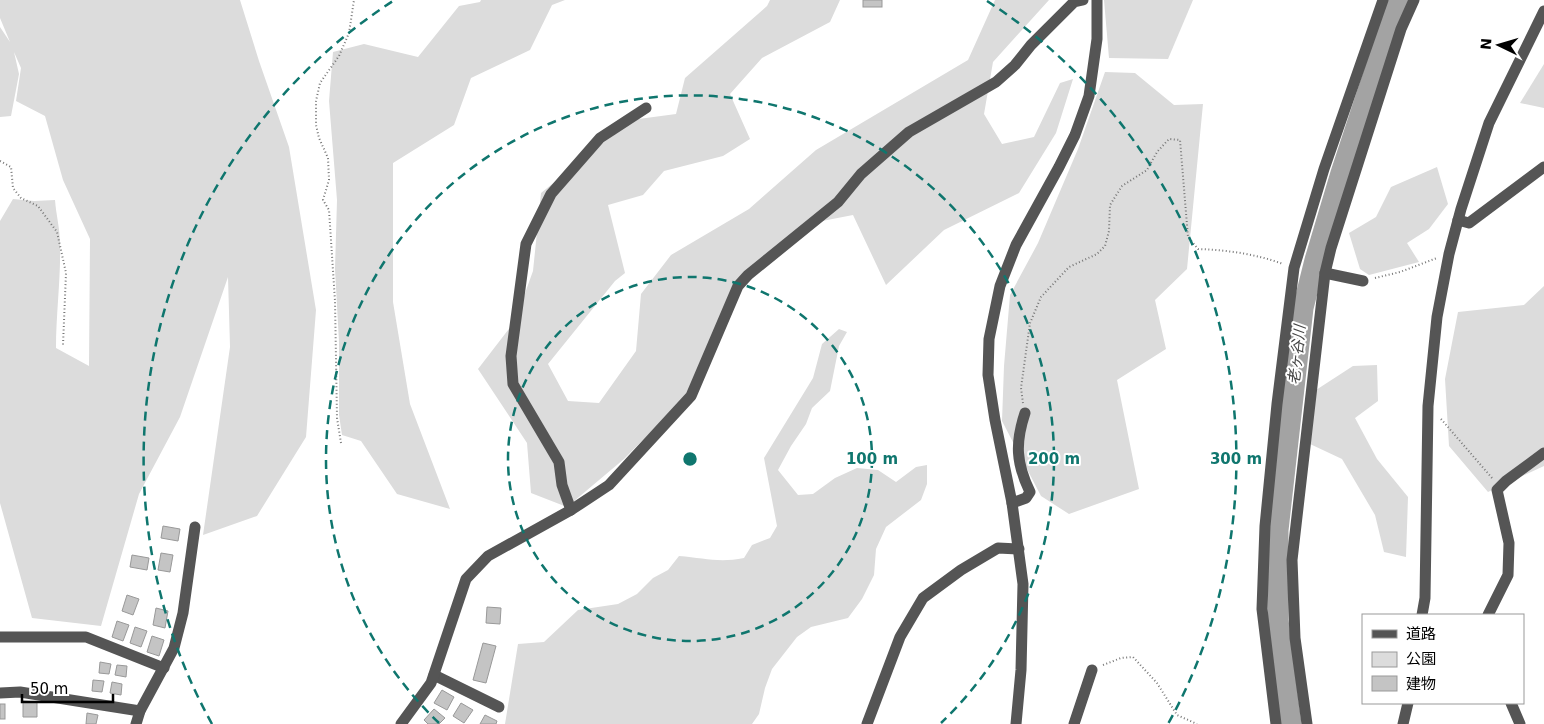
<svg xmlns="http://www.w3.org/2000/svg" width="1544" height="724" viewBox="0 0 1544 724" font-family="'DejaVu Sans','Noto Sans JP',sans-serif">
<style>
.green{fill:#dcdcdc}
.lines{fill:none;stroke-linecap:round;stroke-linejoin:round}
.river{stroke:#a3a3a3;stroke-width:21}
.building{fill:#c4c4c4;stroke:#999}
.path{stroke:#777;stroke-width:2;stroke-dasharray:1 2.5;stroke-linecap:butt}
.minor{stroke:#555;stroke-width:11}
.ring{fill:none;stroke:#0f766e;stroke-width:2.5;stroke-dasharray:9 6}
.labels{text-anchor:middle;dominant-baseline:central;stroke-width:4;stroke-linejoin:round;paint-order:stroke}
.water-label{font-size:15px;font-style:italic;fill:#444;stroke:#fff}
.centre{fill:#0f766e;stroke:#fff;stroke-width:2.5}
.ring-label{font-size:15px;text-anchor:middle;font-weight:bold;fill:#0f766e;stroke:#fff;stroke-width:4;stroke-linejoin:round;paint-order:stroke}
</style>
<rect width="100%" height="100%" fill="#fff"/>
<g class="green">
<path d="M 0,0 L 240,0 L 259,61 L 289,147 L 316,310 L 306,437 L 257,516 L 203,535 L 230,347 L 228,277 L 180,417 L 139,494 L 101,626 L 32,618 L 0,503 L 0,221 L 13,199 L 34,201 L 55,200 C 56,214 60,229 60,243 C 61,278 56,313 56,348 L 89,366 L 90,239 L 63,180 L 45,116 L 16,101 L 21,68 L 14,52 L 19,74 L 11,116 L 0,117 L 0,27 L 10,42 L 0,18 Z"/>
<polygon points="481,0 565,0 552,5 530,50 471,78 454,125 393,163 393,302 410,404 450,509 397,494 361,441 342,435 339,415 339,342 335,269 337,200 329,101 333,52 364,44 418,57 459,6 480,2"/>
<polygon points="770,0 840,0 830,22 762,58 730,94 750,139 723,156 664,171 643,195 608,205 625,273 615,281 548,364 568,401 599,403 636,351 641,294 671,255 749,209 816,150 968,60 995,0 1049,0 993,62 984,114 1002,144 1034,137 1060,83 1073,79 1056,133 1019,193 944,230 886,285 853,215 817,222 735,281 689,393 624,459 567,507 531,493 527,443 478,369 515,321 533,271 541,193 631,120 676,114 685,78 767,6"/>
<polygon points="1104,0 1193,0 1168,59 1109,58"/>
<polygon points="1544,64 1544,108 1520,103"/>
<polygon points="1105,72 1135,73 1174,105 1203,104 1187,269 1155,300 1166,349 1117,380 1139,489 1069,514 1041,496 1002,421 1004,366 1010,295 1038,243 1078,149"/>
<polygon points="1437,167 1448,204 1429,229 1407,243 1419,262 1369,275 1360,269 1349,233 1376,217 1391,187"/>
<polygon points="1544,286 1544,466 1488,492 1449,446 1445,379 1458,312 1524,305"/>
<path d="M 839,329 L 847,332 L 839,346 L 830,391 L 812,408 L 806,424 L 791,446 L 778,470 L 798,495 L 813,494 L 835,478 L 857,468 L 878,470 L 896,482 L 916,467 L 927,465 L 927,484 L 921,500 L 886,527 L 876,549 L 874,575 L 862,599 L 848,618 L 811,627 L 797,637 L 772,669 L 765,688 L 759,714 L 752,724 L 505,724 L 518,644 L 544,642 L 578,610 L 618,604 L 637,594 L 653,578 L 668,570 L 679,556 C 704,558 719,563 744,558 L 752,545 L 770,538 L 777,526 L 764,458 L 813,378 L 822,344 Z"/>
<polygon points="1377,365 1378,401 1355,418 1377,459 1408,497 1406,557 1384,552 1375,515 1342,459 1310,444 1316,390 1353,366"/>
</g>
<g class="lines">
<polyline class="river" points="1291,724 1278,620 1278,530 1303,308 1315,260 1341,173 1393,15 1399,0"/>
</g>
<g class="building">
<rect x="863" y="0" width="19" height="7"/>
<polygon points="163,526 180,529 178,541 161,538"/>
<polygon points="161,553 173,555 170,572 158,570"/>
<polygon points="132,555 149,558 147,570 130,567"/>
<polygon points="127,595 139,599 133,615 122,611"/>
<polygon points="487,607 501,608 500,624 486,623"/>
<polygon points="156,608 168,611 165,628 153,625"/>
<polygon points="117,621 129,625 123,641 112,637"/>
<polygon points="135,627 147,631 141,647 130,643"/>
<polygon points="152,636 164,640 159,656 147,652"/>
<polygon points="483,643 496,646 486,683 473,680"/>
<polygon points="100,662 111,664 109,674 99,673"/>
<polygon points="117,665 127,666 126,677 115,675"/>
<polygon points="93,680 104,681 102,692 92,691"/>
<polygon points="112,682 122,684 121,695 110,693"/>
<polygon points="442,690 454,697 447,710 434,703"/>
<polygon points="23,701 37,702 37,717 23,717"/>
<polygon points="461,703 473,710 464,723 453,716"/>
<rect x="0" y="704" width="5" height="15"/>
<polygon points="434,709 445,718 439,724 428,724 424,720"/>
<polygon points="87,713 98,715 96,724 86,724"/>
<polygon points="485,715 497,721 496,724 480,724"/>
</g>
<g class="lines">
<g class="path">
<polyline points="0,161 11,167 13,188 21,198 38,206 57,232 66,273 63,345"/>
<polyline points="1375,278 1400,272 1437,258"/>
<path d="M 1023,403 L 1021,388 L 1030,323 L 1041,297 L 1069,267 L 1097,254 L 1105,246 L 1109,231 L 1110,205 L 1122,186 L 1147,170 L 1157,152 L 1169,139 L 1180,140 L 1188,237 L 1198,249 C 1227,250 1256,254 1283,264"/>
<polyline points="1441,419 1492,478"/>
<polyline points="341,443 337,418 335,301 329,210 323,200 329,180 328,158 319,138 316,125 316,101 320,83 339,56 349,33 354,0"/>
<polyline points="1103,665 1121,658 1133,657 1157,683 1177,715 1197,724"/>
</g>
<g class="minor">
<polyline points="1458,220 1469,223 1544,167"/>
<polyline points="1325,273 1363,281"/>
<path d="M 1012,503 L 1026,498 L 1030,492 C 1016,463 1015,443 1025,413"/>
<polyline points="571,510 562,485 559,462 513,384 511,356 526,244 551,194 600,138 646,108"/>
<polyline points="1422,615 1425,598 1428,406 1437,317 1449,254 1461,209 1489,123 1544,11"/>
<polyline points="1488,615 1508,575 1509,543 1497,490 1506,481 1544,453"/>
<polyline points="0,637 86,637 164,668"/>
<polyline points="434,675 499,707"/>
<polyline points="0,693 20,692 140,711"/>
<polyline points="1511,703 1520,724"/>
<polyline points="136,724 140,711 174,648 183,613 195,527"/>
<polyline points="401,724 431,683 466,579 488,556 571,510 609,485 691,396 738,286 748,275 838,202 861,174 909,132 996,82 1015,65 1031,45 1074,2 1083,0"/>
<polyline points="867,724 900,637 923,598 961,570 998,548 1019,549"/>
<polyline points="1016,724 1021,670 1023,584 1012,503 995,420 988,375 989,339 1000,286 1016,245 1059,167 1075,135 1089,96 1097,39 1097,0"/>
<polyline points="1074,724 1092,670"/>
<polyline points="1276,724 1262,609 1265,526 1277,404 1294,268 1324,169 1383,0"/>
<polyline points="1307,724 1295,638 1292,560 1325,273 1331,248 1401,29 1414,0"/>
<polyline points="1403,724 1408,703"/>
</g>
</g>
<g class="ring">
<circle cx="690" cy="459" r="182"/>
<path d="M439 723A364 364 0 1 1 941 723"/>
<path d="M212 724A546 546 0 0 1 393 1M987 1A546 546 0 0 1 1168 724"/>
</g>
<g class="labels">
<g class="water-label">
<text transform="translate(1297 355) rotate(-84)">老ヶ谷川</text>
</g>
</g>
<circle cx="690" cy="459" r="8" class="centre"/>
<g class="ring-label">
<text x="872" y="464">100 m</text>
<text x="1054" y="464">200 m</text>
<text x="1236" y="464">300 m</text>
</g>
<rect x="1362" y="614" width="162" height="90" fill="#ffffff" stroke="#999999"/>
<rect x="1372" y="630" width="25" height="8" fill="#555555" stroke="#999999"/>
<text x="1406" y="639" font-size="15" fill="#000000">道路</text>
<rect x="1372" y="652" width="25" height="15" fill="#dcdcdc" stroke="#999999"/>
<text x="1406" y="664" font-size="15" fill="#000000">公園</text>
<rect x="1372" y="676" width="25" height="15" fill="#c4c4c4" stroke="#999999"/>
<text x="1406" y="689" font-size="15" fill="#000000">建物</text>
<g transform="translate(1499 45) rotate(275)" stroke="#ffffff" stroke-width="4" paint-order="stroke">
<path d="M0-4L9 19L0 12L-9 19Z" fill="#000000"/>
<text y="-8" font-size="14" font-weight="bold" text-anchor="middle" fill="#000000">N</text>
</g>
<path d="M22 694v8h91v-8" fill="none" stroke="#000000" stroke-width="2.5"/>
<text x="30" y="694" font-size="15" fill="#000000" stroke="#ffffff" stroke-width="4" paint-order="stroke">50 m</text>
</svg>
